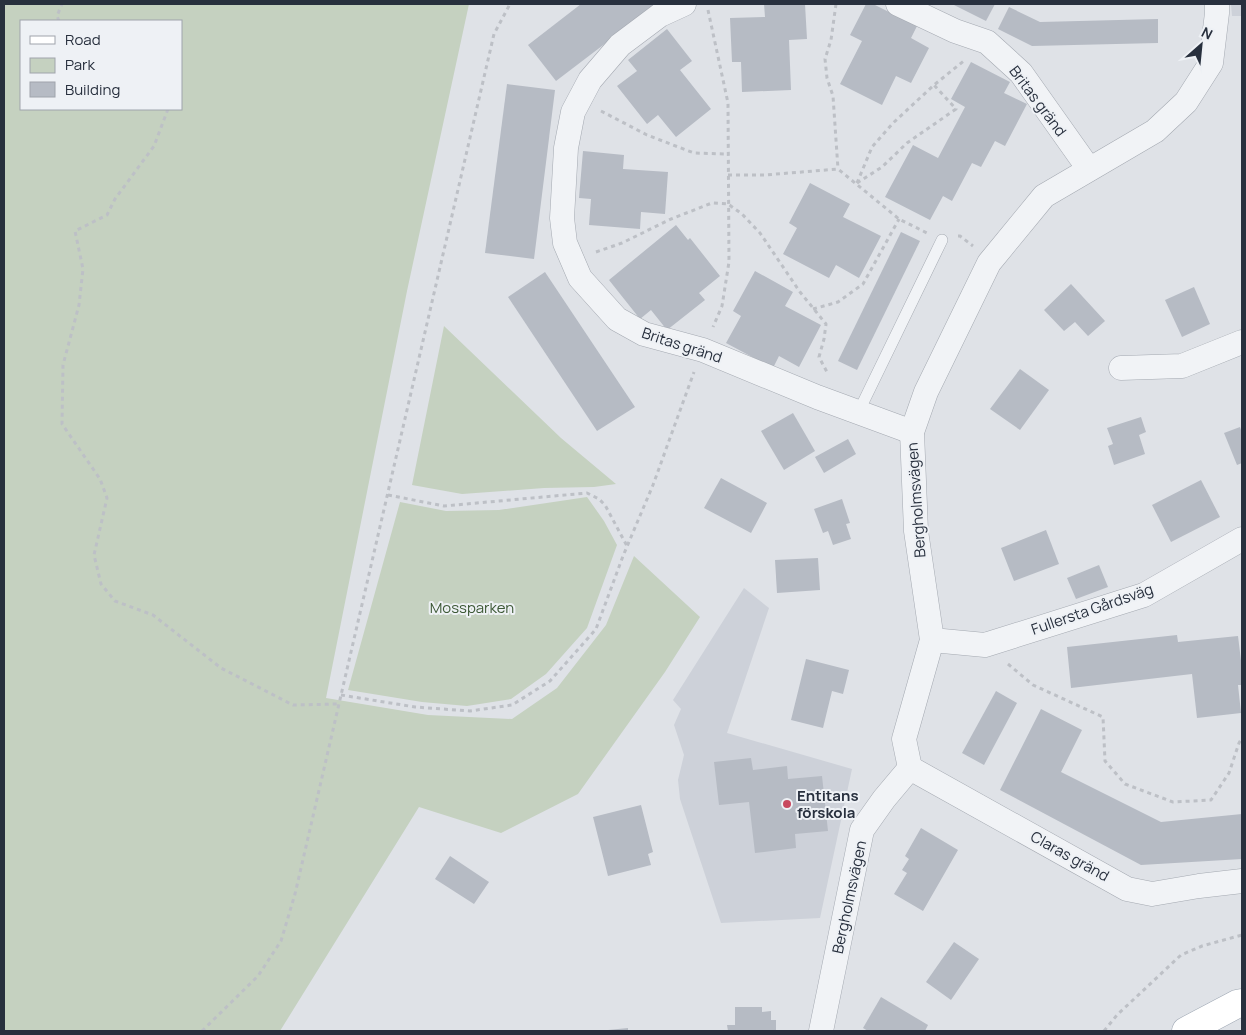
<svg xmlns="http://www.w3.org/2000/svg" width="1246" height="1035" viewBox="0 0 1246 1035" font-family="Manrope,sans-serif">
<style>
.built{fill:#cdd1d9}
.green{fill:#c5d1c0;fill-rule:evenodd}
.building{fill:#b6bbc4}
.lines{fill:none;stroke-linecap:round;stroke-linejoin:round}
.lane-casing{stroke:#a4a9b1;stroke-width:12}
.street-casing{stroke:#a4a9b1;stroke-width:25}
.primary-casing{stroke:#9ea7b3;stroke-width:29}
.path{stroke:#bdc0c6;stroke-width:3;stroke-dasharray:4 4;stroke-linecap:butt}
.lane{stroke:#f1f3f6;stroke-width:11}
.street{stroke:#f1f3f6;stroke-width:24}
.primary{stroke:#fff;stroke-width:28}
.poi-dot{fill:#c8485e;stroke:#eef1f5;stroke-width:2}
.labels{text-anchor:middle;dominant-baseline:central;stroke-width:4;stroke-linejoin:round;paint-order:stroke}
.street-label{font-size:15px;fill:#28303e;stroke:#eef1f5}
.park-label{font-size:15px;fill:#3d5936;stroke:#eef1f5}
.poi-label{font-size:15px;font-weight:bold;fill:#28303e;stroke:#eef1f5;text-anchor:start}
</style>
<rect width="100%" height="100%" fill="#dfe2e7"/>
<g class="built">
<polygon points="1231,4 1242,4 1242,16 1232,16"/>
<polygon points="744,588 769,608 727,733 852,769 820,918 721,923 680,799 678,780 684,755 674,725 681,709 673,700"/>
</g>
<g class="green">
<path d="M 4,4 L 469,4 L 407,291 L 326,698 L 428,715 L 512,719 L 557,688 L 606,625 L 634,556 L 700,617 L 665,672 L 578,794 L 501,833 L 419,807 L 280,1031 L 4,1031 ZM 21,21 L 181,21 L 181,109 L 21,109 Z"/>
<polygon points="444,326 561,438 616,484 594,487 544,488 462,494 412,485"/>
<polygon points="587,497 604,521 617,545 587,628 546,674 511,699 467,706 422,702 348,690 400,502 446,511 499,510"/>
</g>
<g class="building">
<polygon points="581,4 657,4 556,81 528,45"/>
<polygon points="764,4 805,4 807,39 789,40 791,90 742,92 741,62 732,62 730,18 765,17"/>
<polygon points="866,4 873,4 917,26 911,38 929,48 911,83 896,76 882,105 840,84 862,41 850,35"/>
<polygon points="952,4 995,4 986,21"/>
<polygon points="1009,7 1040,22 1158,19 1158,43 1032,46 998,29"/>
<polygon points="667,29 692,61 680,70 711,109 676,137 658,115 647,124 617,86 637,71 628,60"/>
<polygon points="971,62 1010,82 1004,93 1027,104 1005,146 995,141 981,167 972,163 952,201 943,196 930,220 885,197 913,145 938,158 965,107 951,99"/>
<polygon points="507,84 555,90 534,259 485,253"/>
<polygon points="583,151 624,155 623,169 668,172 665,214 641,212 640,229 589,225 591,199 579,198"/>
<polygon points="810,183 850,204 843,217 881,236 859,278 836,265 829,278 783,254 797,228 789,223"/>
<polygon points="676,225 688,240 690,238 720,276 699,293 705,300 667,330 651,310 640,319 609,280"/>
<polygon points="901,232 920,241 857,370 838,361"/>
<polygon points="755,271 793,292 785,306 821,325 799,367 779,356 773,368 726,343 741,316 733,311"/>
<polygon points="545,272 635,407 597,431 508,297"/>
<polygon points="1071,284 1105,321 1088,336 1075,322 1064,331 1044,310"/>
<polygon points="1194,287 1210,324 1182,337 1165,300"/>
<polygon points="1020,369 1049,390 1020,430 990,409"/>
<polygon points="793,413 815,451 784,470 761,431"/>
<polygon points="1141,417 1146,432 1139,435 1145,454 1114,465 1108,446 1113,444 1107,428"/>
<polygon points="1240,427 1242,433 1242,463 1237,465 1224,433"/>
<polygon points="848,439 856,454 824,473 815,457"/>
<polygon points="721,478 767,503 751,533 704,508"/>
<polygon points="1201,480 1220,517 1171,542 1152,505"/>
<polygon points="842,499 850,523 846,524 851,539 833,545 828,531 823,533 814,509"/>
<polygon points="1046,530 1059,564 1014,581 1001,548"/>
<polygon points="818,558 820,590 777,593 775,560"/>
<polygon points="1099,565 1108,587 1076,599 1067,578"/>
<polygon points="1177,635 1178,642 1238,636 1242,669 1242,685 1238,685 1241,713 1197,718 1192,674 1071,688 1067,647"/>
<polygon points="806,659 849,670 843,694 832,691 823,728 791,720"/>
<polygon points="996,691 1017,703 984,765 962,753"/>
<polygon points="1041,709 1082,730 1061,772 1161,822 1242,814 1242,859 1141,865 1000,790"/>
<polygon points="751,758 753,770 787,766 788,779 822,776 828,831 795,834 796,848 755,853 749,802 719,805 714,762"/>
<polygon points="641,805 653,852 648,854 651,865 608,876 593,817"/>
<polygon points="921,828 958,850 923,911 894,894 907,873 902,870 909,859 905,856"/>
<polygon points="450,856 489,882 474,904 435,879"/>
<polygon points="954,942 979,959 951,1000 926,982"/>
<polygon points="881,997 928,1025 925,1031 868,1031 863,1028"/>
<polygon points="735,1007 762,1007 762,1012 771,1011 771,1020 776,1020 776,1031 728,1031 727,1025 735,1025"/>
<polygon points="628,1028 628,1031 608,1031 608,1030"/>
</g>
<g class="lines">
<g class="lane-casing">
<polyline id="lane" points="858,413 942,240"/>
</g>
<g class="street-casing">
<g id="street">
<polyline points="684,4 660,15 620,45 590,80 573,112 566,148 562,218 565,243 580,278 617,319 644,334 703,350 817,397 912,432"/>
<polyline points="898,4 955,31 987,42 1021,73 1089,169"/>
<polyline points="1121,368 1182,366 1242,342"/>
<polyline points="932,640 985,645 1144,595 1242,539"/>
<polyline points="910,768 1127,889 1152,894 1199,886 1242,881"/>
<polyline points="821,1031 862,830 884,799 910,768 904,739 932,640 916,531 912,432 926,392 989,263 1044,196 1155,131 1186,102 1211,63 1217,13 1217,4"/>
</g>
</g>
<g class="primary-casing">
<polyline id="primary" points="1186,1031 1237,1004 1242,1003"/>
</g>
<g class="path">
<polyline points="836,4 831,40 825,59 827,78 833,96 838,169"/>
<polyline points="708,10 728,103 729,262 722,306 713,327"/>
<polyline points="59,21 57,16 62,4"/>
<polyline points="168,109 154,146 115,199 107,215 75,231 83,269 79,305 63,365 62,424 100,479 107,498 94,555 101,584 115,601 153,615 221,668 293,705 338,704"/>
<polyline points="601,111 647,135 694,153 728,154"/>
<polyline points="728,175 765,175 838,169 899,219 927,233"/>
<polyline points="857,183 872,147 893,123 934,85 965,60"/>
<polyline points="857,183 882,167 907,143 956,109 934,85"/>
<polyline points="958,236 960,236 973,246"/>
<polyline points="596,252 622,243 671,219 712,203 728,204 742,214 760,233 800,292 826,324 824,339 819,357 828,374"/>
<polyline points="813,309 838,302 863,284 899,219"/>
<polyline points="388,495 444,506 587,493 599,499 605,505 627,546"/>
<polyline points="1008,664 1033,685 1103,717 1105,761 1125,784 1173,802 1211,800 1229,773 1239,743 1242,738"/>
<polyline points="341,695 415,707 470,711 512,705 550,681 596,629 623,556 653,485 694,372"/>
<polyline points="202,1031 258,976 281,941 295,894 494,34 510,4"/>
<polyline points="1104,1031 1117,1015 1181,955 1202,946 1242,935"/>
</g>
<use href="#lane" class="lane"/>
<use href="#street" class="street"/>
<use href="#primary" class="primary"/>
</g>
<circle class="poi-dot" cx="787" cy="804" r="5"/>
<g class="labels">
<g class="street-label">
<text transform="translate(1038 101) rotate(53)">Britas gränd</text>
<text transform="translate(682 345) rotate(18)">Britas gränd</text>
<text transform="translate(916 500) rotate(-94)">Bergholmsvägen</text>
<text transform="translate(1092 609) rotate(-19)">Fullersta Gårdsväg</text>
<text transform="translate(1070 856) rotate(29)">Claras gränd</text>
<text transform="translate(849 897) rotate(-78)">Bergholmsvägen</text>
</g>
<g class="park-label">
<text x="472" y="607">Mossparken</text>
</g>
<g class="poi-label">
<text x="797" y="795">Entitans<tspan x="797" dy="17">förskola</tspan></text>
</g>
</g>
<rect width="1246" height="1035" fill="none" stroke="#28303e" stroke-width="10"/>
<rect x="20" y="20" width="162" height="90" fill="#eef1f5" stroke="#9fa4ac"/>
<rect x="30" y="36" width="25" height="8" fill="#ffffff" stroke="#9fa4ac"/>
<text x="65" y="45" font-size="15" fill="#28303e">Road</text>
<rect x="30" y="58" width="25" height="15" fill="#c5d1c0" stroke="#9fa4ac"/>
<text x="65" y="70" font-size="15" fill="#28303e">Park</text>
<rect x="30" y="82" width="25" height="15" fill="#b6bbc4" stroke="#9fa4ac"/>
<text x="65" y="95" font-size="15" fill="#28303e">Building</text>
<g transform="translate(1201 45) rotate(27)" stroke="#eef1f5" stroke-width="4" paint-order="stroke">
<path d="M0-4L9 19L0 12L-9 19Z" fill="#28303e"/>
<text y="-8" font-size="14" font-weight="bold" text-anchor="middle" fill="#28303e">N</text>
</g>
</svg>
